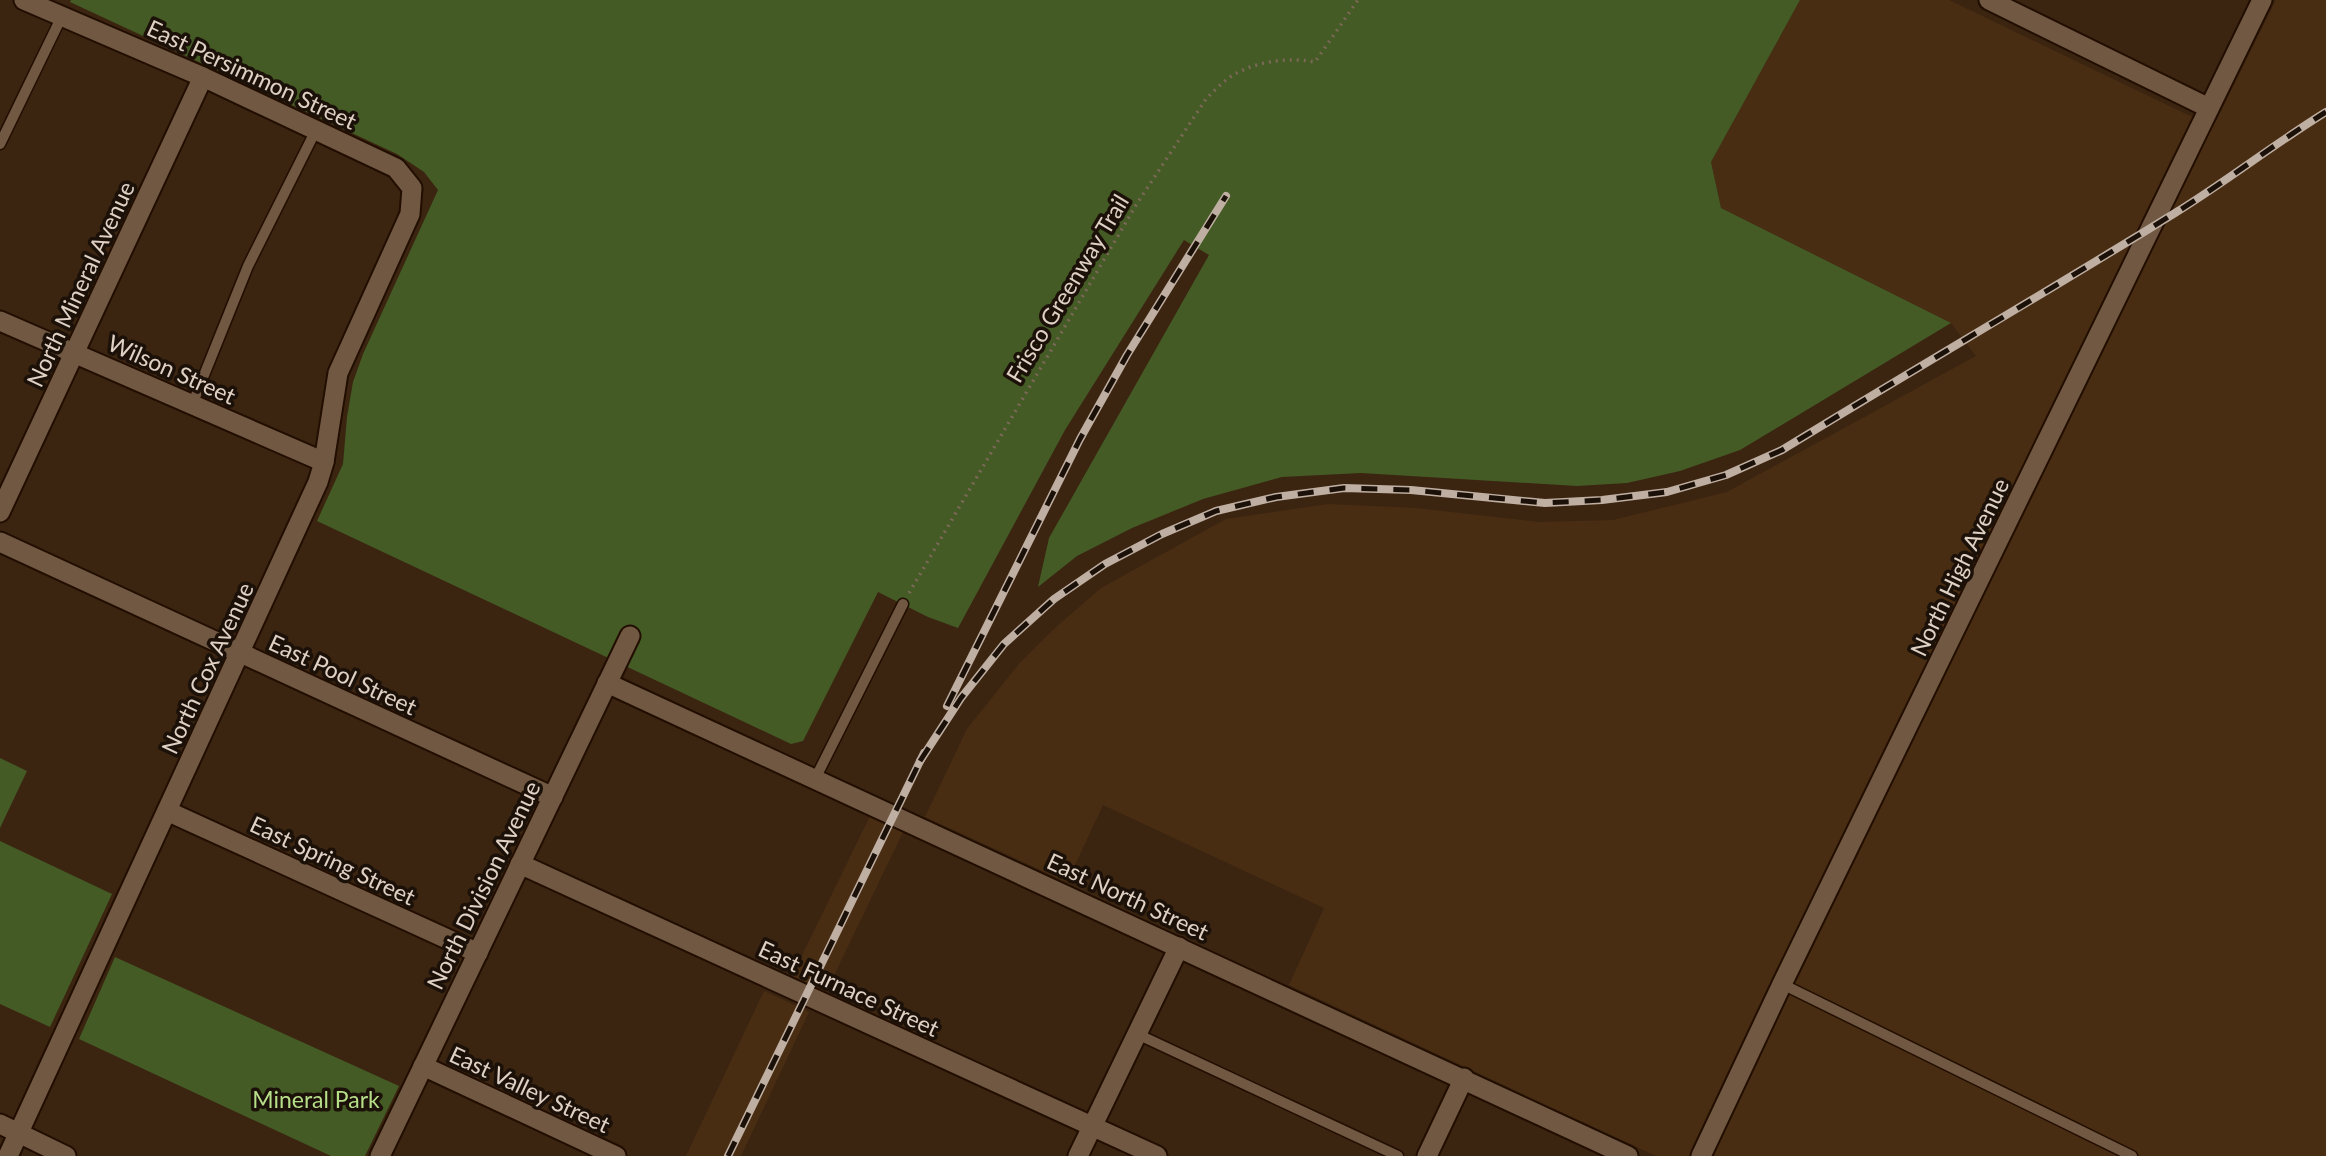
<svg xmlns="http://www.w3.org/2000/svg" width="2326" height="1156" viewBox="0 0 2326 1156" font-family="Lato,sans-serif">
<style>
.built{fill:#492d13}
.green{fill:#445b25}
.lines{fill:none;stroke-linecap:round;stroke-linejoin:round}
.service-casing{stroke:#220e00;stroke-width:13}
.minor-casing{stroke:#220e00;stroke-width:23}
.path{stroke:#7b6857;stroke-width:3.5;stroke-dasharray:2 5;stroke-linecap:butt}
.service{stroke:#705842;stroke-width:10}
.minor{stroke:#705842;stroke-width:19}
.rail-casing{stroke:#bfafa2;stroke-width:8}
.rail{stroke:#1b1109;stroke-width:5;stroke-dasharray:16;stroke-linecap:butt}
.labels{text-anchor:middle;dominant-baseline:central;stroke-width:7;stroke-linejoin:round;paint-order:stroke}
.street-label{font-size:23px;fill:#e0d1c5;stroke:#1b1109}
.park-label{font-size:23px;fill:#b6de88;stroke:#1b1109}
</style>
<rect width="100%" height="100%" fill="#3b2511"/>
<g class="built">
<polygon points="1800,0 1949,0 2213,127 2276,0 2326,0 2326,1156 1656,1156 1289,985 1324,908 1103,805 1067,882 925,817 967,729 1019,664 1054,629 1101,588 1226,519 1328,504 1416,508 1539,522 1613,520 1727,492 1976,356 1951,323 1721,208 1711,162"/>
<polygon points="870,816 903,832 826,992 792,976"/>
<polygon points="764,991 809,1012 741,1156 686,1156"/>
</g>
<g class="green">
<polygon points="71,0 1800,0 1711,162 1721,208 1951,323 1740,450 1680,471 1627,483 1577,486 1361,473 1282,477 1203,499 1132,528 1077,556 1038,587 1049,538 1209,255 1184,240 1065,430 958,628 928,617 878,592 803,741 791,744 317,521 343,464 347,417 353,382 363,354 438,190 424,172 397,154 70,2"/>
<polygon points="0,758 27,771 0,828"/>
<polygon points="0,841 112,894 50,1027 0,1004"/>
<polygon points="115,957 399,1086 365,1156 331,1156 79,1039"/>
</g>
<g class="lines">
<g class="service-casing">
<g id="service">
<polyline points="0,144 62,16"/>
<polyline points="192,405 248,266 316,130"/>
<polyline points="815,779 903,604"/>
<polyline points="1782,984 2132,1156"/>
<polyline points="1137,1034 1398,1156"/>
</g>
</g>
<g class="minor-casing">
<g id="minor">
<polyline points="1989,0 2209,108"/>
<polyline points="0,321 324,462"/>
<polyline points="0,512 203,77"/>
<polyline points="0,542 553,797"/>
<polyline points="607,683 1628,1156"/>
<polyline points="167,811 478,953"/>
<polyline points="520,864 1157,1156"/>
<polyline points="423,1066 616,1156"/>
<polyline points="0,1124 66,1156"/>
<polyline points="8,1156 318,482 324,462 338,373 410,214 412,188 396,168 203,77 24,0"/>
<polyline points="380,1156 630,636"/>
<polyline points="1078,1156 1179,947"/>
<polyline points="1427,1156 1464,1078"/>
<polyline points="1701,1156 1782,984 2262,0"/>
</g>
</g>
<path class="path" d="M 909,593 L 1136,205 L 1206,99 C 1215,90 1224,80 1235,74 C 1258,61 1290,57 1315,62 L 1358,0"/>
<use href="#service" class="service"/>
<use href="#minor" class="minor"/>
<g class="rail-casing">
<g id="rail">
<polyline points="947,706 1080,439 1127,355 1226,196"/>
<path d="M 920,761 L 961,698 L 1004,644 L 1054,599 L 1105,564 L 1162,534 L 1216,511 L 1276,497 L 1344,488 L 1411,490 L 1545,503 L 1602,500 L 1667,492 L 1726,475 L 1782,450 C 1913,370 2045,293 2175,213 C 2227,181 2274,144 2326,112"/>
<polyline points="728,1156 924,753"/>
</g>
</g>
<use href="#rail" class="rail"/>
</g>
<g class="labels">
<g class="street-label">
<text transform="translate(252 74) rotate(25)">East Persimmon Street</text>
<text transform="translate(80 284) rotate(-65)">North Mineral Avenue</text>
<text transform="translate(1067 288) rotate(-59)">Frisco Greenway Trail</text>
<text transform="translate(172 369) rotate(24)">Wilson Street</text>
<text transform="translate(1959 567) rotate(-64)">North High Avenue</text>
<text transform="translate(207 668) rotate(-65)">North Cox Avenue</text>
<text transform="translate(343 674) rotate(25)">East Pool Street</text>
<text transform="translate(333 860) rotate(25)">East Spring Street</text>
<text transform="translate(483 885) rotate(-64)">North Division Avenue</text>
<text transform="translate(1128 896) rotate(25)">East North Street</text>
<text transform="translate(849 988) rotate(25)">East Furnace Street</text>
<text transform="translate(530 1089) rotate(25)">East Valley Street</text>
</g>
<g class="park-label">
<text x="316" y="1099">Mineral Park</text>
</g>
</g>
</svg>
